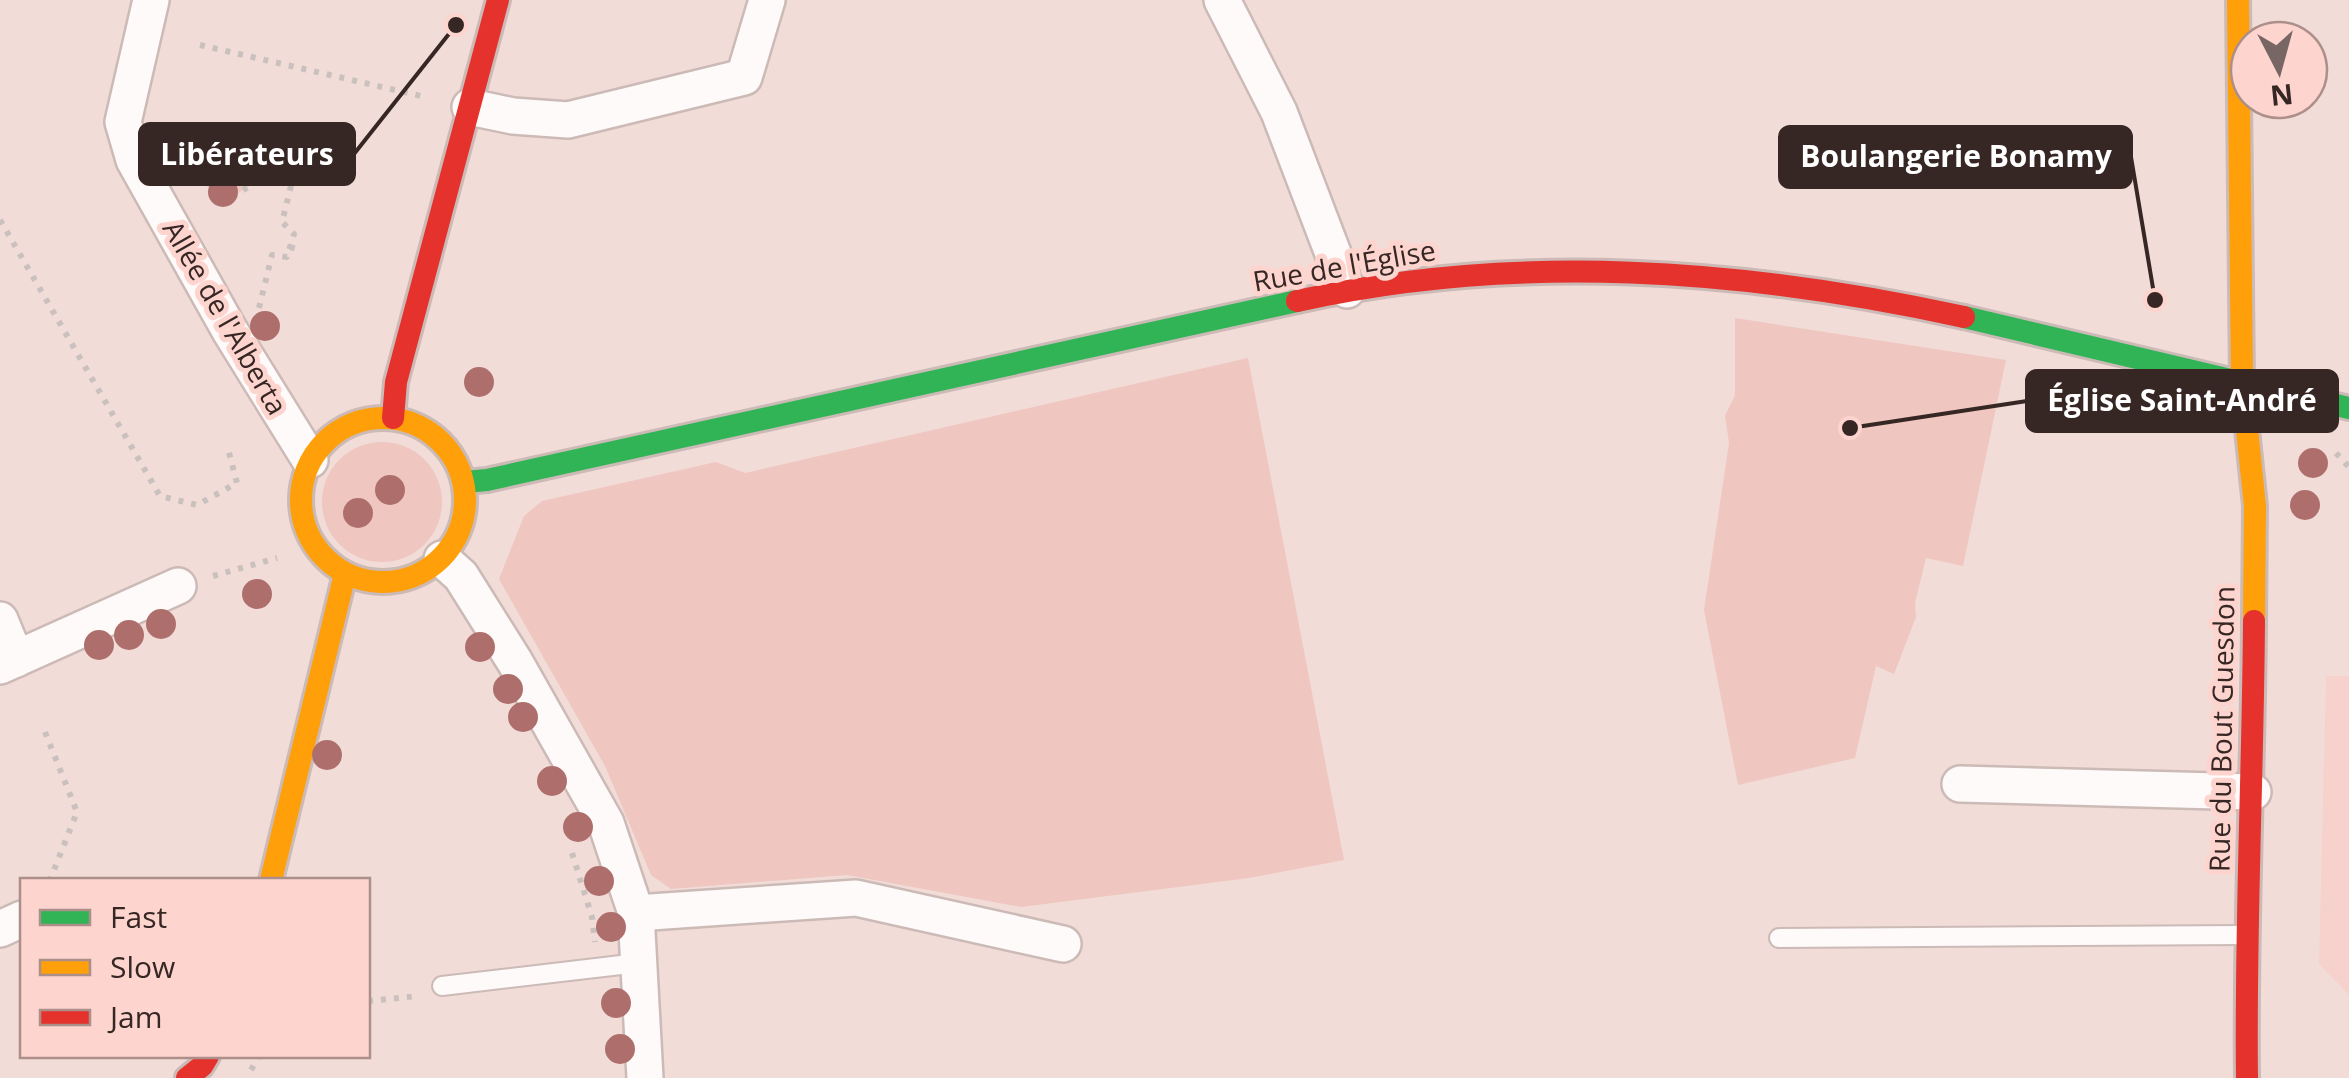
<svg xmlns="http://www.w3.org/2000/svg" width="2349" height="1078" viewBox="0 0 2349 1078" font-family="'Open Sans',sans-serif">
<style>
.built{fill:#f7d2cc}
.green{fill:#efc6c0}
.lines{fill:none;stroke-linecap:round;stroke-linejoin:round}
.lane-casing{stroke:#ccbab7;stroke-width:22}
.street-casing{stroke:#ccbab7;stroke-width:40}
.fast-casing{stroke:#ccbab7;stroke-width:28}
.slow-casing{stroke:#ccbab7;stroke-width:28}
.jam-casing{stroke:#ccbab7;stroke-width:28}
.path{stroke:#cac1bf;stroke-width:6;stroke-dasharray:5 8;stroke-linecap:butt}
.lane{stroke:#fdfaf9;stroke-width:18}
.street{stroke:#fdfaf9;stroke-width:35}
.fast{stroke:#30b455;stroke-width:22}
.slow{stroke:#ff9f0a;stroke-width:22}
.jam{stroke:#e5322d;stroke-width:22}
.tree{fill:#ae6f6c}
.labels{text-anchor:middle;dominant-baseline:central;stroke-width:10;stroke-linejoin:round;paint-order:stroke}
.street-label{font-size:28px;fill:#362725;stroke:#fdd4ce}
.leader{fill:none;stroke:#362725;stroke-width:4}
.callout-dot{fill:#362725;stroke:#fdd4ce;stroke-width:4}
.callout{fill:#362725;stroke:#362725;stroke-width:4}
.callout-label{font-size:30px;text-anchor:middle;font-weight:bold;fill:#fff}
</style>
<rect width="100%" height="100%" fill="#f2dcd8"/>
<polygon class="built" points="2326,676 2349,676 2349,995 2319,964"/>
<g class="green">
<polygon points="194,158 265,176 221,204"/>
<polygon points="1735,318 2006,360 1963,566 1926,558 1915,603 1916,617 1894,674 1876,666 1855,758 1738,785 1704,610 1729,443 1725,416 1735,395"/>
<polygon points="1248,358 1344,860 1249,878 1021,907 847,875 671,889 651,875 605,766 499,579 524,516 542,501 716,462 745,473"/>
<circle cx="382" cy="502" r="60"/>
</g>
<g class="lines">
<g class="lane-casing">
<g id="lane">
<polyline points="1779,938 2244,935"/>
<polyline points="442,986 638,963"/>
</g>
</g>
<g class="street-casing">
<g id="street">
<polyline points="151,0 123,122 134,160 230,331 310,460"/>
<polyline points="1222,0 1279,112 1347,290"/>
<polyline points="470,107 513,116 568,120 744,77 767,0"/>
<polyline points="442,559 461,576 515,662 606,823 636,913 645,1078"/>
<polyline points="0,620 16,659"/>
<polyline points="0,666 178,586"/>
<polyline points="1960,784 2253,792"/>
<polyline points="636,913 856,898 1063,944"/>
<polyline points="0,929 22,919"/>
</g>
</g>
<g class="fast-casing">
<g id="fast">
<polyline points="1964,317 2349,408"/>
<polyline points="465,482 487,480 1297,301"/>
</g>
</g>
<g class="slow-casing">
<g id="slow">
<polyline points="2238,0 2242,382 2255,506 2254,621"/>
<circle cx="383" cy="500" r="82"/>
<polyline points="271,880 345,574"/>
</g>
</g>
<g class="jam-casing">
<g id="jam">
<path d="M 1297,301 C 1518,252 1744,269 1964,317"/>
<polyline points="393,418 396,382 498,0"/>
<polyline points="187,1078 202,1066 208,1056"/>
<path d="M 2247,1078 C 2245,926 2253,774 2254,621"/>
</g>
</g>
<g class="path">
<polyline points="200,45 421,96"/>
<polyline points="172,153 292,184"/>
<polyline points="195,159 221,204 264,177"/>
<polyline points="0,220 160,496 197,505 237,483 227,445"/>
<polyline points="290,247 300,250"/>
<polyline points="259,308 272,255 287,257 294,234 282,222 299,154"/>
<polyline points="2336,453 2349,467"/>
<polyline points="213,576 277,558"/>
<polyline points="45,732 77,812 50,880"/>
<polyline points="572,853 592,917 595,942"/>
<polyline points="368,1001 418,996"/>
<polyline points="251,1070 259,1056"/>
</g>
<use href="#lane" class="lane"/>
<use href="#street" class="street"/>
<use href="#fast" class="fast"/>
<use href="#slow" class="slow"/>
<use href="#jam" class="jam"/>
</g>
<g class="tree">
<circle cx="223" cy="192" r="15"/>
<circle cx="265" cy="326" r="15"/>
<circle cx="479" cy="382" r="15"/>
<circle cx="2313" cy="463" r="15"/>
<circle cx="390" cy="490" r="15"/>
<circle cx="2305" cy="505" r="15"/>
<circle cx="358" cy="513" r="15"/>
<circle cx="257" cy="594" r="15"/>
<circle cx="161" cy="624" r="15"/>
<circle cx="129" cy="635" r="15"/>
<circle cx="99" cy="645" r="15"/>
<circle cx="480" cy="647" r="15"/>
<circle cx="508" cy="689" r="15"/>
<circle cx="523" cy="717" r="15"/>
<circle cx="327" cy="755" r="15"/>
<circle cx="552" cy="781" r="15"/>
<circle cx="578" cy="827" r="15"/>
<circle cx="599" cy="881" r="15"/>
<circle cx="611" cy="927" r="15"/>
<circle cx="616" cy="1003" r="15"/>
<circle cx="620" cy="1049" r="15"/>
</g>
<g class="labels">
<g class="street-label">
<text transform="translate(1344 265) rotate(-10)">Rue de l'Église</text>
<text transform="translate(226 317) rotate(60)">Allée de l'Alberta</text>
<text transform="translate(2221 729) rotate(-89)">Rue du Bout Guesdon</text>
</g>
</g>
<path class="leader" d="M456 25L354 154M2155 300L2131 157M1850 428L2027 401"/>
<g class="callout-dot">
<circle cx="456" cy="25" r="10"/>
<circle cx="2155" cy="300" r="10"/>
<circle cx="1850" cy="428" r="10"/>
</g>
<g class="callout">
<rect x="140" y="124" width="214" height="60" rx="10"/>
<rect x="1780" y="127" width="351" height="60" rx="10"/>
<rect x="2027" y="371" width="310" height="60" rx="10"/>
</g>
<g class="callout-label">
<text x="247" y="165">Libérateurs</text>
<text x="1956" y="167">Boulangerie Bonamy</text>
<text x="2182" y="411">Église Saint-André</text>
</g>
<rect x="20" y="878" width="350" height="180" fill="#fdd4ce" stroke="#ad8f8a" stroke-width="2.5"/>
<rect x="40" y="910" width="50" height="15" fill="#30b455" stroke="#ad8f8a" stroke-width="2.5"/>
<text x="110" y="928" font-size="30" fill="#362725">Fast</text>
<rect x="40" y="960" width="50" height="15" fill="#ff9f0a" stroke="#ad8f8a" stroke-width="2.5"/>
<text x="110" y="978" font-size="30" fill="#362725">Slow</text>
<rect x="40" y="1010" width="50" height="15" fill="#e5322d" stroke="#ad8f8a" stroke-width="2.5"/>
<text x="110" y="1028" font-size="30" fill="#362725">Jam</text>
<g transform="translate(2279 70) rotate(174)"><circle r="48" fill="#fdd4ce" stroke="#ad8f8a" stroke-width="2.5"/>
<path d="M0-8L18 38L0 25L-18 38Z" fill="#786664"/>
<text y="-15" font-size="28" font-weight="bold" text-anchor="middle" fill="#362725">N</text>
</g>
</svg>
